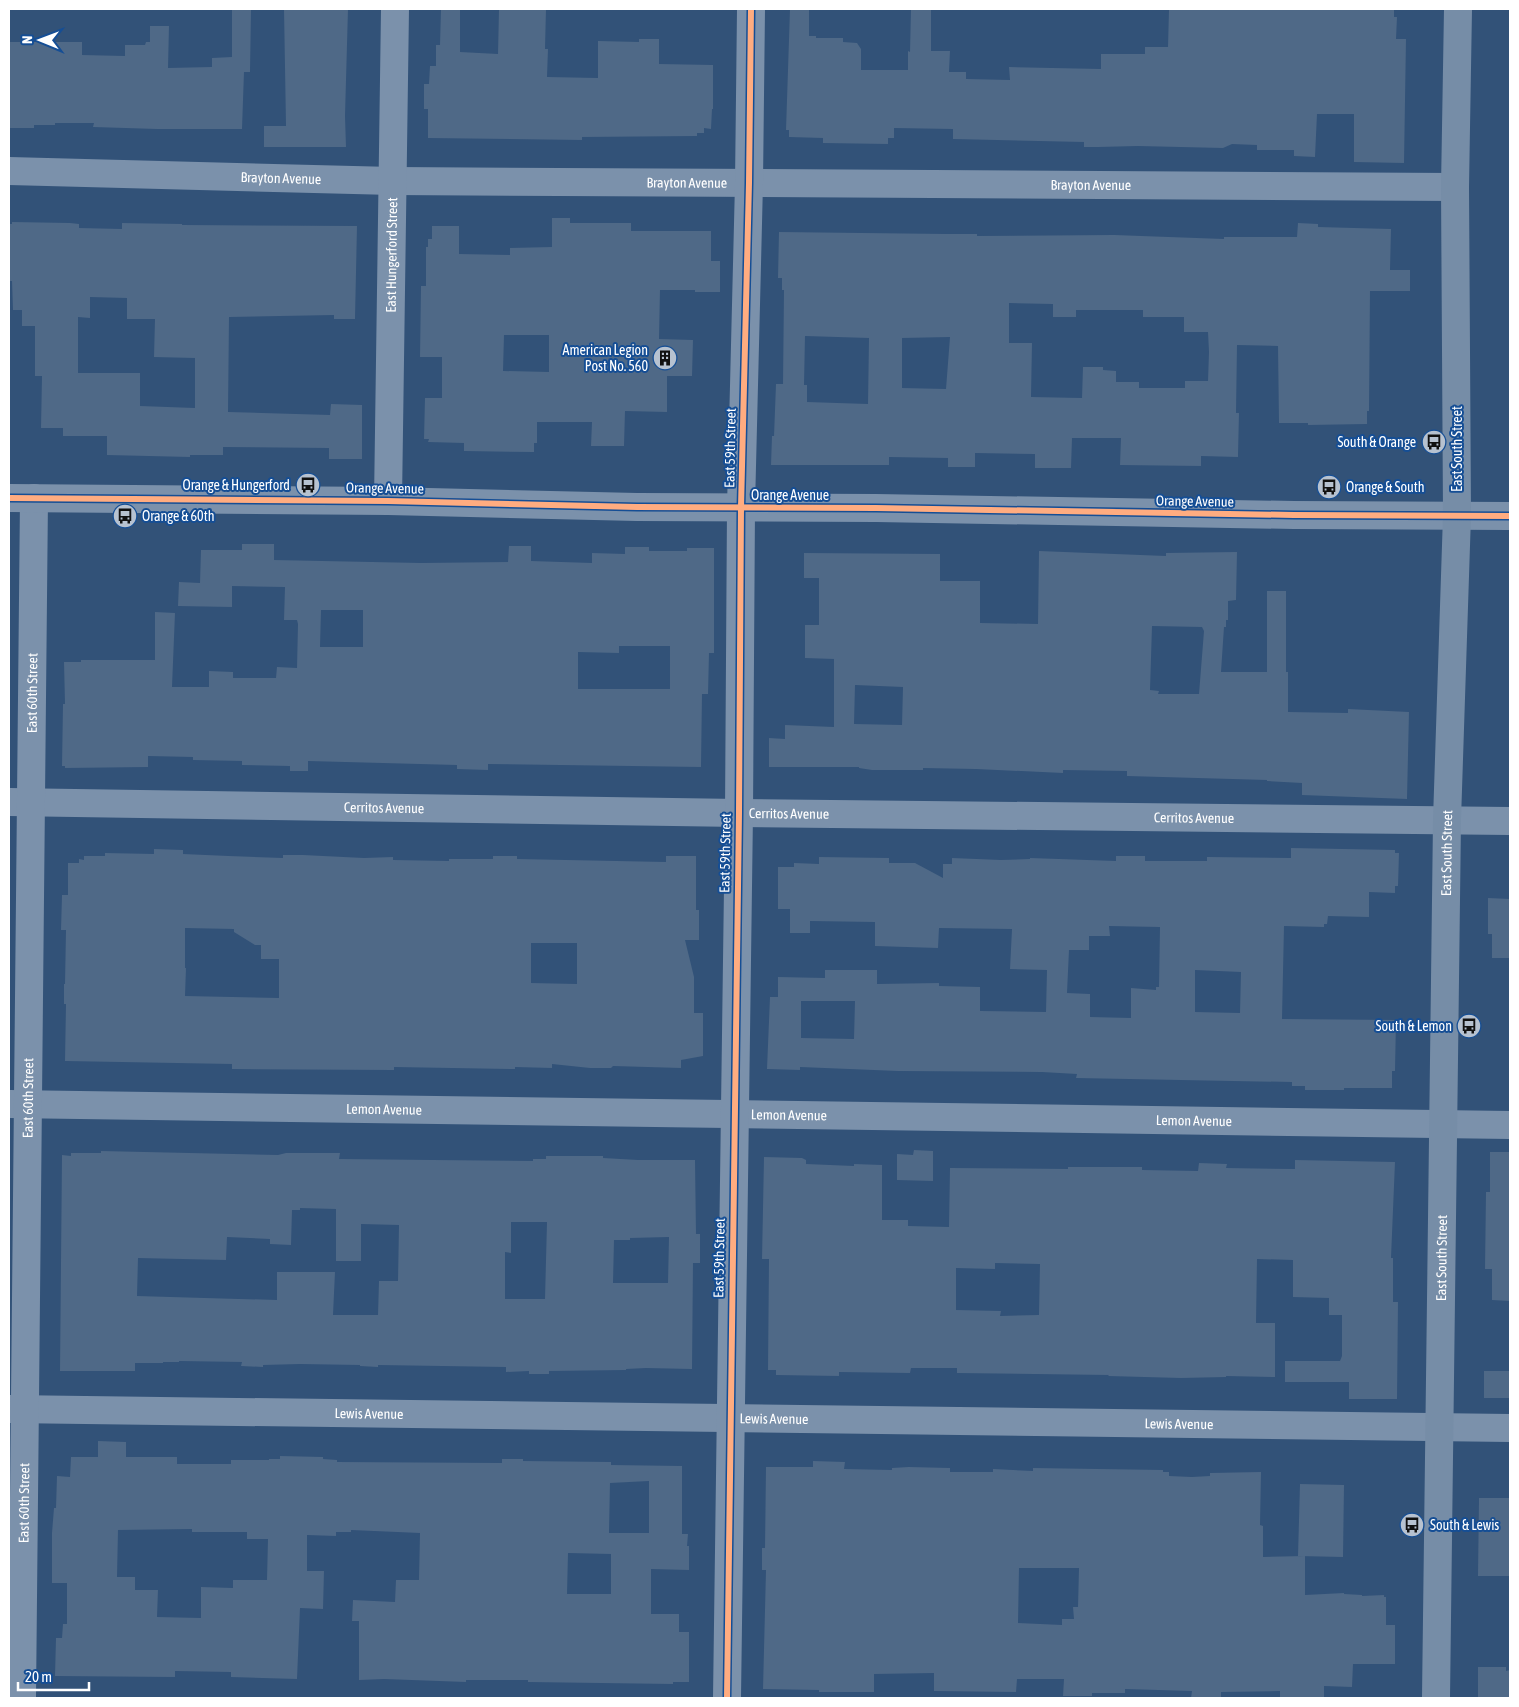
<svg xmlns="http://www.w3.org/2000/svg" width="1519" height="1707" viewBox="0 0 1519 1707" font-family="'Asap Condensed',sans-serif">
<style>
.building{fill:#4f6987;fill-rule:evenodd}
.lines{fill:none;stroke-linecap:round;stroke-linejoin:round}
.minor{stroke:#7b91ab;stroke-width:28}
.tertiary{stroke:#7b91ab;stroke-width:28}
.secondary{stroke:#768da7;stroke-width:28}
.cycleway-casing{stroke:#154e95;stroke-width:9}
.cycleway{stroke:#ffac80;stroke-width:6}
.labels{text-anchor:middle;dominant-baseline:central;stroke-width:4;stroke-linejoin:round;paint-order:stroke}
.street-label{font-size:14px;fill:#fff;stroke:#154e95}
.poi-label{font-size:14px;fill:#fff;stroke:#154e95;text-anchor:end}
</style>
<rect width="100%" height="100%" fill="#325278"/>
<g class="building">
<polygon points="232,9 251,9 250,72 244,72 242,129 157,129 93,127 94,123 55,123 55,125 34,125 34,128 9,128 9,42 82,42 82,55 125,56 125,45 145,45 146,42 150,42 150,26 169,26 168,68 212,67 212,58 232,57"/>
<polygon points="284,9 348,9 345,116 346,147 264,147 264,126 286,126"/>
<polygon points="441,9 460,9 460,52 498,54 499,9 546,9 545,49 548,49 547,77 598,78 598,41 639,42 639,39 659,39 659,64 713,65 713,109 712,109 711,129 704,128 704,133 697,133 697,136 582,137 582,140 428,138 428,109 424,109 424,84 429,84 430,66 436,66 436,45 440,45"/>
<polygon points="790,9 809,9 809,36 816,36 816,38 843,38 843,42 857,43 861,49 861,70 908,70 908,51 910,52 911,9 931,9 931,51 950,51 949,72 966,72 966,79 1010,80 1009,67 1101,69 1101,54 1145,54 1145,47 1168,47 1169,9 1394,9 1394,17 1397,17 1396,39 1406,39 1404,163 1354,162 1354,114 1317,114 1315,157 1294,156 1294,150 1257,150 1257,145 1232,144 1223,148 1138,146 1098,147 1084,147 1084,142 953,139 953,129 894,128 894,138 888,138 888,144 823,143 823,138 789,137 789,130 786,130"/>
<path d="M 552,218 L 570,218 L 570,223 L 631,223 L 631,231 L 711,231 L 711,261 L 720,261 L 720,292 L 695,292 L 695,290 L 660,290 L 659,339 L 693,340 L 692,376 L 667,376 L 667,412 L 625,411 L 624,446 L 591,446 L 592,422 L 537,422 L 537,443 L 534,443 L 534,452 L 464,451 L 464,443 L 428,442 L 429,439 L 424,439 L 425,398 L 442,398 L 442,357 L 420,357 L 421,286 L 426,286 L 426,247 L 428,247 L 428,239 L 432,239 L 432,226 L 459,226 L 459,254 L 510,255 L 510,248 L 552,247 ZM 504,335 L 549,335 L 549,372 L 503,371 Z"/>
<path d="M 12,222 L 70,223 L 79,224 L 79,228 L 122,229 L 122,223 L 182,224 L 182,225 L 357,226 L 355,319 L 334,319 L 334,315 L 229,317 L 228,412 L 330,415 L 331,404 L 362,405 L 362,459 L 329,459 L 329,448 L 223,447 L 223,455 L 190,455 L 190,457 L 107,455 L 107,436 L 63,436 L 63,428 L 41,428 L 42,376 L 35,376 L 35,326 L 22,326 L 22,310 L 13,310 L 12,281 L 9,281 L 9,224 L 12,224 ZM 90,297 L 127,298 L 127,319 L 155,319 L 154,357 L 195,358 L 195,408 L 140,406 L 140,373 L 78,373 L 78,317 L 90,318 Z"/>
<path d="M 1298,223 L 1318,224 L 1318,227 L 1391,229 L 1390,270 L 1410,270 L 1410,291 L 1370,291 L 1369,411 L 1367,411 L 1367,424 L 1308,425 L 1308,423 L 1279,423 L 1278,346 L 1237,345 L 1236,413 L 1239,413 L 1238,455 L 1238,457 L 1201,456 L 1201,466 L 1120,465 L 1121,438 L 1072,438 L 1071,468 L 1035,468 L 1035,454 L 975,453 L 975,467 L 948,467 L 948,458 L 889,457 L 889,465 L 771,465 L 772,436 L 774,436 L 776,384 L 783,384 L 784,290 L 782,290 L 782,278 L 778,278 L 779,232 L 947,234 L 977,234 L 977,236 L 1114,235 L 1224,239 L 1224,237 L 1297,237 ZM 1009,303 L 1053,304 L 1053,317 L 1076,317 L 1076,310 L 1143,310 L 1143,317 L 1184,317 L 1184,332 L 1208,332 L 1209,352 L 1208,381 L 1185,381 L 1185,388 L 1139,388 L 1139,382 L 1116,382 L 1116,371 L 1103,370 L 1103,367 L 1083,367 L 1082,398 L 1031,397 L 1032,343 L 1009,343 ZM 805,336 L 869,338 L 868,404 L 807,402 L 807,385 L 804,385 ZM 950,337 L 946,389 L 902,388 L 902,338 Z"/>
<path d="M 242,544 L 274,544 L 274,560 L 421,563 L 508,562 L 509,546 L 531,546 L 531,561 L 592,563 L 592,553 L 625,554 L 625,547 L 649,547 L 649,551 L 687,551 L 687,548 L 714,548 L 714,653 L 709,653 L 708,694 L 702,694 L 701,767 L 488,764 L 488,770 L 457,769 L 457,765 L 308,761 L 308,771 L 290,771 L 290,766 L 242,765 L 242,761 L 193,760 L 193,757 L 148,756 L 148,767 L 65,768 L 65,766 L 62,766 L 63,704 L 65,704 L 64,662 L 81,662 L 81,660 L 155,660 L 155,612 L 175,613 L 172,687 L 209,687 L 209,671 L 233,672 L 233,678 L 276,678 L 277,667 L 297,668 L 298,624 L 297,620 L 284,620 L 285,587 L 232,586 L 232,607 L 178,606 L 179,582 L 200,583 L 201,550 L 242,550 ZM 321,610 L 363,610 L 363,647 L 320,647 ZM 619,646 L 670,646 L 670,689 L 578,689 L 578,652 L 619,653 Z"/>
<path d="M 1039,551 L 1166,556 L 1166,553 L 1237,552 L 1236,600 L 1228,601 L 1228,620 L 1226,620 L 1226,627 L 1224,627 L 1221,672 L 1267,672 L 1267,591 L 1286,591 L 1286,672 L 1288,672 L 1288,712 L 1348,713 L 1348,709 L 1409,712 L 1407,799 L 1302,795 L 1302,783 L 1267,781 L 1267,780 L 1127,776 L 1127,771 L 1063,770 L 1063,773 L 976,769 L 923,768 L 923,770 L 872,770 L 859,768 L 859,767 L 769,767 L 769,738 L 785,739 L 785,725 L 834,727 L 834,659 L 805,658 L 805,625 L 819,625 L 819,578 L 804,578 L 804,553 L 940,554 L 940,581 L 980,581 L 980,623 L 1038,624 ZM 1152,626 L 1202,627 L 1204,631 L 1199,694 L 1158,694 L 1159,691 L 1150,690 ZM 855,685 L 903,687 L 902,725 L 854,724 Z"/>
<path d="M 1291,848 L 1395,850 L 1395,853 L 1399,853 L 1398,886 L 1395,886 L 1395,893 L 1369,892 L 1369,917 L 1328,916 L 1327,924 L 1324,924 L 1324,927 L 1284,926 L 1282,1019 L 1396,1020 L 1395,1071 L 1392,1071 L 1392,1088 L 1344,1088 L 1344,1090 L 1305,1090 L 1305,1086 L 1292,1086 L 1292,1082 L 1076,1078 L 1077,1074 L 1042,1072 L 898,1071 L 800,1067 L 800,1070 L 767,1069 L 770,997 L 778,997 L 778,977 L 825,978 L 825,970 L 877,970 L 877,984 L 939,983 L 939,986 L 980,987 L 980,1011 L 1046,1012 L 1047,970 L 1010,969 L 1012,929 L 939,928 L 938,948 L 875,946 L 875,922 L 810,921 L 810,933 L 790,933 L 790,909 L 778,909 L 778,867 L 794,867 L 794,863 L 819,864 L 819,857 L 889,858 L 889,863 L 915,863 L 943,878 L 943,864 L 952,864 L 952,858 L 1001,860 L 1030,859 L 1030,858 L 1116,861 L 1116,856 L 1145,856 L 1145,861 L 1207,861 L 1207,857 L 1291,858 ZM 1109,926 L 1160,927 L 1159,987 L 1156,987 L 1156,990 L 1131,988 L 1131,1018 L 1090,1017 L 1090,994 L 1067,993 L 1069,950 L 1089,950 L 1089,936 L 1110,936 ZM 1195,970 L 1241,972 L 1240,1013 L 1195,1012 ZM 801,1001 L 855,1001 L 854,1039 L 801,1038 Z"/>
<path d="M 154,849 L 183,850 L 183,854 L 229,856 L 283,858 L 283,855 L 303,855 L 364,858 L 393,857 L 393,860 L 449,861 L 449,859 L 493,859 L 493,856 L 517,856 L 517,859 L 666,862 L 666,856 L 696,856 L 696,910 L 699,910 L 699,940 L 685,940 L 694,977 L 694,1013 L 703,1013 L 703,1056 L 681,1060 L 681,1068 L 613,1066 L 611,1068 L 590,1068 L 552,1064 L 552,1068 L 515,1067 L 515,1069 L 394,1067 L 394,1070 L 232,1069 L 232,1064 L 65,1061 L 66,1004 L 64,1004 L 64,984 L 65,984 L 66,930 L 61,930 L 62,895 L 68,895 L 68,863 L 79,863 L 79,859 L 84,860 L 84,856 L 105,856 L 105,853 L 154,854 ZM 185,928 L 234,929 L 234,932 L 255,945 L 261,945 L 261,959 L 279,959 L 279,998 L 185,996 L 186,968 L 185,968 ZM 531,943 L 577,943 L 577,984 L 531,983 Z"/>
<polygon points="1488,898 1510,899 1510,958 1492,958 1492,934 1488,934"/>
<polygon points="914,1150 933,1151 933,1181 897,1180 897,1154 913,1155"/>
<path d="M 101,1151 L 278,1155 L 286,1153 L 340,1153 L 339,1159 L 432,1160 L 533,1161 L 533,1159 L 546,1159 L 546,1156 L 603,1156 L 603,1158 L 638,1160 L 695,1160 L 696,1234 L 700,1234 L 700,1263 L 693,1263 L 692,1369 L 646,1368 L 626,1369 L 626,1370 L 549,1371 L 549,1374 L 529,1374 L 529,1371 L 506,1372 L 506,1367 L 378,1365 L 378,1367 L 360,1366 L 360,1365 L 300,1364 L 263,1365 L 263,1367 L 241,1366 L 242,1362 L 179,1361 L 179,1362 L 163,1362 L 163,1363 L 135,1363 L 135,1371 L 60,1371 L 62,1155 L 71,1156 L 71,1153 L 101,1153 ZM 300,1208 L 336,1209 L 336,1261 L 361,1261 L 361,1224 L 399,1225 L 398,1281 L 379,1281 L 378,1315 L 333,1315 L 335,1272 L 277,1272 L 277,1300 L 137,1296 L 138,1258 L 226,1260 L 227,1237 L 270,1239 L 270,1244 L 291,1245 L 292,1210 L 300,1210 ZM 511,1222 L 547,1222 L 545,1299 L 505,1299 L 505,1252 L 511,1253 ZM 669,1237 L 668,1283 L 613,1283 L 614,1240 L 630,1240 L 630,1238 Z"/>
<polygon points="1490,1152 1510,1152 1510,1301 1492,1300 1492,1269 1485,1269 1486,1192 1490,1192"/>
<path d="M 764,1157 L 802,1158 L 806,1160 L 806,1164 L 854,1166 L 854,1164 L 882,1165 L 882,1220 L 908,1220 L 908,1226 L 949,1227 L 950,1168 L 1068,1169 L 1068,1167 L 1142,1167 L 1142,1170 L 1198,1171 L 1199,1163 L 1227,1164 L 1226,1168 L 1295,1169 L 1295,1160 L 1395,1162 L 1391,1258 L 1393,1258 L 1393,1302 L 1398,1302 L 1397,1399 L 1349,1399 L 1349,1382 L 1285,1382 L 1285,1361 L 1340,1361 L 1342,1356 L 1342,1315 L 1329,1315 L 1329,1298 L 1293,1297 L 1293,1260 L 1257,1259 L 1256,1323 L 1275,1323 L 1275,1377 L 1226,1376 L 1226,1377 L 1181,1378 L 1108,1376 L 1109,1375 L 957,1373 L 957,1368 L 911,1368 L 910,1373 L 839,1372 L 839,1376 L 776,1375 L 776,1370 L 768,1370 L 769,1259 L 762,1259 ZM 995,1263 L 1040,1264 L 1039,1315 L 1000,1316 L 1001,1311 L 956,1310 L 956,1268 L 995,1269 Z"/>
<rect x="1484" y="1371" width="26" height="27"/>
<path d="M 98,1441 L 126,1442 L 126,1457 L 177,1457 L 177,1464 L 231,1464 L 231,1460 L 269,1460 L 269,1459 L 280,1459 L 280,1456 L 323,1457 L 323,1459 L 337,1460 L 337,1462 L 502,1463 L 502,1459 L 523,1459 L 523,1461 L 611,1462 L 611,1465 L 682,1466 L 682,1534 L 688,1534 L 687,1546 L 689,1546 L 689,1570 L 651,1569 L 651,1614 L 679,1614 L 679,1632 L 689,1632 L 689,1682 L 673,1682 L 673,1684 L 528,1682 L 528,1680 L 466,1680 L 466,1682 L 384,1679 L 359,1680 L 359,1621 L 352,1621 L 353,1600 L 395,1602 L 396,1580 L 419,1580 L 420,1533 L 351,1530 L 351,1532 L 336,1532 L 336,1536 L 307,1535 L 307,1571 L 324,1571 L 323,1609 L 300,1608 L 297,1679 L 231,1677 L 231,1672 L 175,1671 L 175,1677 L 55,1676 L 56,1638 L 62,1638 L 63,1624 L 67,1624 L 67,1583 L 52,1583 L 52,1533 L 54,1508 L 56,1508 L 57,1476 L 70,1477 L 71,1457 L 98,1457 ZM 649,1481 L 649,1533 L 609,1533 L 610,1483 ZM 192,1529 L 192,1532 L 247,1532 L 247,1539 L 268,1539 L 267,1580 L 233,1580 L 233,1588 L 201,1587 L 201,1618 L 157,1617 L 158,1590 L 135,1590 L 135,1577 L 117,1577 L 118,1530 ZM 568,1553 L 611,1554 L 611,1594 L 567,1594 Z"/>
<path d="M 813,1461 L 845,1462 L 844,1469 L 892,1470 L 892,1468 L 909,1467 L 950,1468 L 950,1472 L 993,1472 L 993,1469 L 1033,1471 L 1033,1468 L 1163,1470 L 1163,1472 L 1169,1472 L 1169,1476 L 1192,1477 L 1210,1476 L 1210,1473 L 1261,1472 L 1260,1525 L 1263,1526 L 1263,1557 L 1305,1556 L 1305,1595 L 1344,1593 L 1344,1594 L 1362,1595 L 1362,1596 L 1384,1595 L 1384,1597 L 1386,1597 L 1386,1625 L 1395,1625 L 1395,1664 L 1353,1664 L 1352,1687 L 1324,1686 L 1324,1698 L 1280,1698 L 1280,1691 L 1221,1692 L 1221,1698 L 1191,1698 L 1192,1691 L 1125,1689 L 1125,1693 L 1092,1693 L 1092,1696 L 1063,1696 L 1064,1679 L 1017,1679 L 1016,1692 L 934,1691 L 934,1673 L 874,1674 L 874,1692 L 819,1692 L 819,1690 L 763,1689 L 766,1570 L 762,1570 L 762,1548 L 765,1548 L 766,1467 L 813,1467 ZM 1019,1568 L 1079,1568 L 1078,1607 L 1073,1607 L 1074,1619 L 1062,1619 L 1062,1625 L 1018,1623 Z"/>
<polygon points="1300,1484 1344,1485 1343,1557 1298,1556"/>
<polygon points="1479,1498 1510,1498 1510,1576 1478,1576"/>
<polygon points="1478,1667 1506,1667 1506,1671 1510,1670 1510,1698 1478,1698"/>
</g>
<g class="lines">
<g class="minor">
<path id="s1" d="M 9,171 L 393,181 L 1455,187"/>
<path id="s2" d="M 388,501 L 395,9"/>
<path id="s3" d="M 9,802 L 739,813 L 1510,821"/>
<path id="s4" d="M 9,1104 L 1510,1125"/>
<path id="s5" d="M 9,1409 L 1510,1428"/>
<path id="s6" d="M 22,1698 L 34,498"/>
<polyline points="727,1698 739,813 741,507 749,183 751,9"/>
</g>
<polyline class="tertiary" points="9,498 388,501 637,507 876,508 1294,515 1510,516"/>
<path class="secondary" id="s7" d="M 1436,1698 L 1447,820 L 1457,515 L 1455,187 L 1458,9"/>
<g class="cycleway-casing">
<g id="cycleway">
<polyline points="9,498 388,501 637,507 876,508 1294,515 1510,516"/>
<polyline points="727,1698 739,813 741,507 749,183 751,9"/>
</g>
</g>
<use href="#cycleway" class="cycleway"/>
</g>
<defs>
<g id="building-disc" transform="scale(1.25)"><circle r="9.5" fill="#b7c2d0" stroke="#154e95"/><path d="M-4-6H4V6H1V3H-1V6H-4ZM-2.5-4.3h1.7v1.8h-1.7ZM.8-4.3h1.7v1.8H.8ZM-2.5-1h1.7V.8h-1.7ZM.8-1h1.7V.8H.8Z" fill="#111"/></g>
<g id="bus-disc" transform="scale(1.25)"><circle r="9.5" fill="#b7c2d0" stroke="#154e95"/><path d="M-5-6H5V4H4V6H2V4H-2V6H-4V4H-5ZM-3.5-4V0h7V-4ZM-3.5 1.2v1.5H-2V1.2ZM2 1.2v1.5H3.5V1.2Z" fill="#111"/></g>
</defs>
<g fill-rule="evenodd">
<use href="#building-disc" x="665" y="358"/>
<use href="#bus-disc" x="1434" y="442"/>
<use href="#bus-disc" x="308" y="485"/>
<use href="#bus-disc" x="1329" y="487"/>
<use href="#bus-disc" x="125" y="516"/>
<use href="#bus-disc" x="1469" y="1026"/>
<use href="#bus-disc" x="1412" y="1525"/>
</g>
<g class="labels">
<g class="street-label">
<text stroke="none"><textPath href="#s1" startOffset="272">Brayton Avenue</textPath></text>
<text stroke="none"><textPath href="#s1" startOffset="678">Brayton Avenue</textPath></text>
<text stroke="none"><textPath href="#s1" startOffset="1082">Brayton Avenue</textPath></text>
<text stroke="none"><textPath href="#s2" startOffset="246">East Hungerford Street</textPath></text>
<text transform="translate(730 448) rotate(-89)">East 59th Street</text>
<text transform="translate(1457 449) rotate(-90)">East South Street</text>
<text transform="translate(385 488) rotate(1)">Orange Avenue</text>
<text x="790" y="495">Orange Avenue</text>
<text transform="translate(1195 501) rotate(1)">Orange Avenue</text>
<text stroke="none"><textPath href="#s6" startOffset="1005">East 60th Street</textPath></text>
<text stroke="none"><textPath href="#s3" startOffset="375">Cerritos Avenue</textPath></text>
<text stroke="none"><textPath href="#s3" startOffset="780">Cerritos Avenue</textPath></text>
<text stroke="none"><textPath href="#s3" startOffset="1185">Cerritos Avenue</textPath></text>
<text transform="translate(725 853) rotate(-89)">East 59th Street</text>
<text stroke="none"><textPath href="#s7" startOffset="845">East South Street</textPath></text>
<text stroke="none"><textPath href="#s6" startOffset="600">East 60th Street</textPath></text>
<text stroke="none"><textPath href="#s4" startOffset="375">Lemon Avenue</textPath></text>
<text stroke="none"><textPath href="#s4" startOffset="780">Lemon Avenue</textPath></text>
<text stroke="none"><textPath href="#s4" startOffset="1185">Lemon Avenue</textPath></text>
<text transform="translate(719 1258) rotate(-89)">East 59th Street</text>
<text stroke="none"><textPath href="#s7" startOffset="440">East South Street</textPath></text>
<text stroke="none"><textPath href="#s5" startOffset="360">Lewis Avenue</textPath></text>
<text stroke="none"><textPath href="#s5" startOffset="765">Lewis Avenue</textPath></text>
<text stroke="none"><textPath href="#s5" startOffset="1170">Lewis Avenue</textPath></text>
<text stroke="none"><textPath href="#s6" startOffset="195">East 60th Street</textPath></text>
</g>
<g class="poi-label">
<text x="648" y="350">American Legion<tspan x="648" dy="16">Post No. 560</tspan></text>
<text x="1416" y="442">South &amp; Orange</text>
<text x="290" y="485">Orange &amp; Hungerford</text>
<text x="1346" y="487" text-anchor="start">Orange &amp; South</text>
<text x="142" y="516" text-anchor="start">Orange &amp; 60th</text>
<text x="1452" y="1026">South &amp; Lemon</text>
<text x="1430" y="1525" text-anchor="start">South &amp; Lewis</text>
</g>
</g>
<rect width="1519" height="1707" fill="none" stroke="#ffffff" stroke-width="20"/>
<g transform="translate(40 40) rotate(271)" stroke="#154e95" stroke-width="4" paint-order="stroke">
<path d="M0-4L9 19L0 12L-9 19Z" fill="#ffffff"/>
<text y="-8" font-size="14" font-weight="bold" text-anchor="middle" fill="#ffffff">N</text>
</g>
<path d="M18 1682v8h71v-8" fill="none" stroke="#ffffff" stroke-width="2.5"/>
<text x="25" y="1682" font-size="15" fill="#ffffff" stroke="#154e95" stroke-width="4" paint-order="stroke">20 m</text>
</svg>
